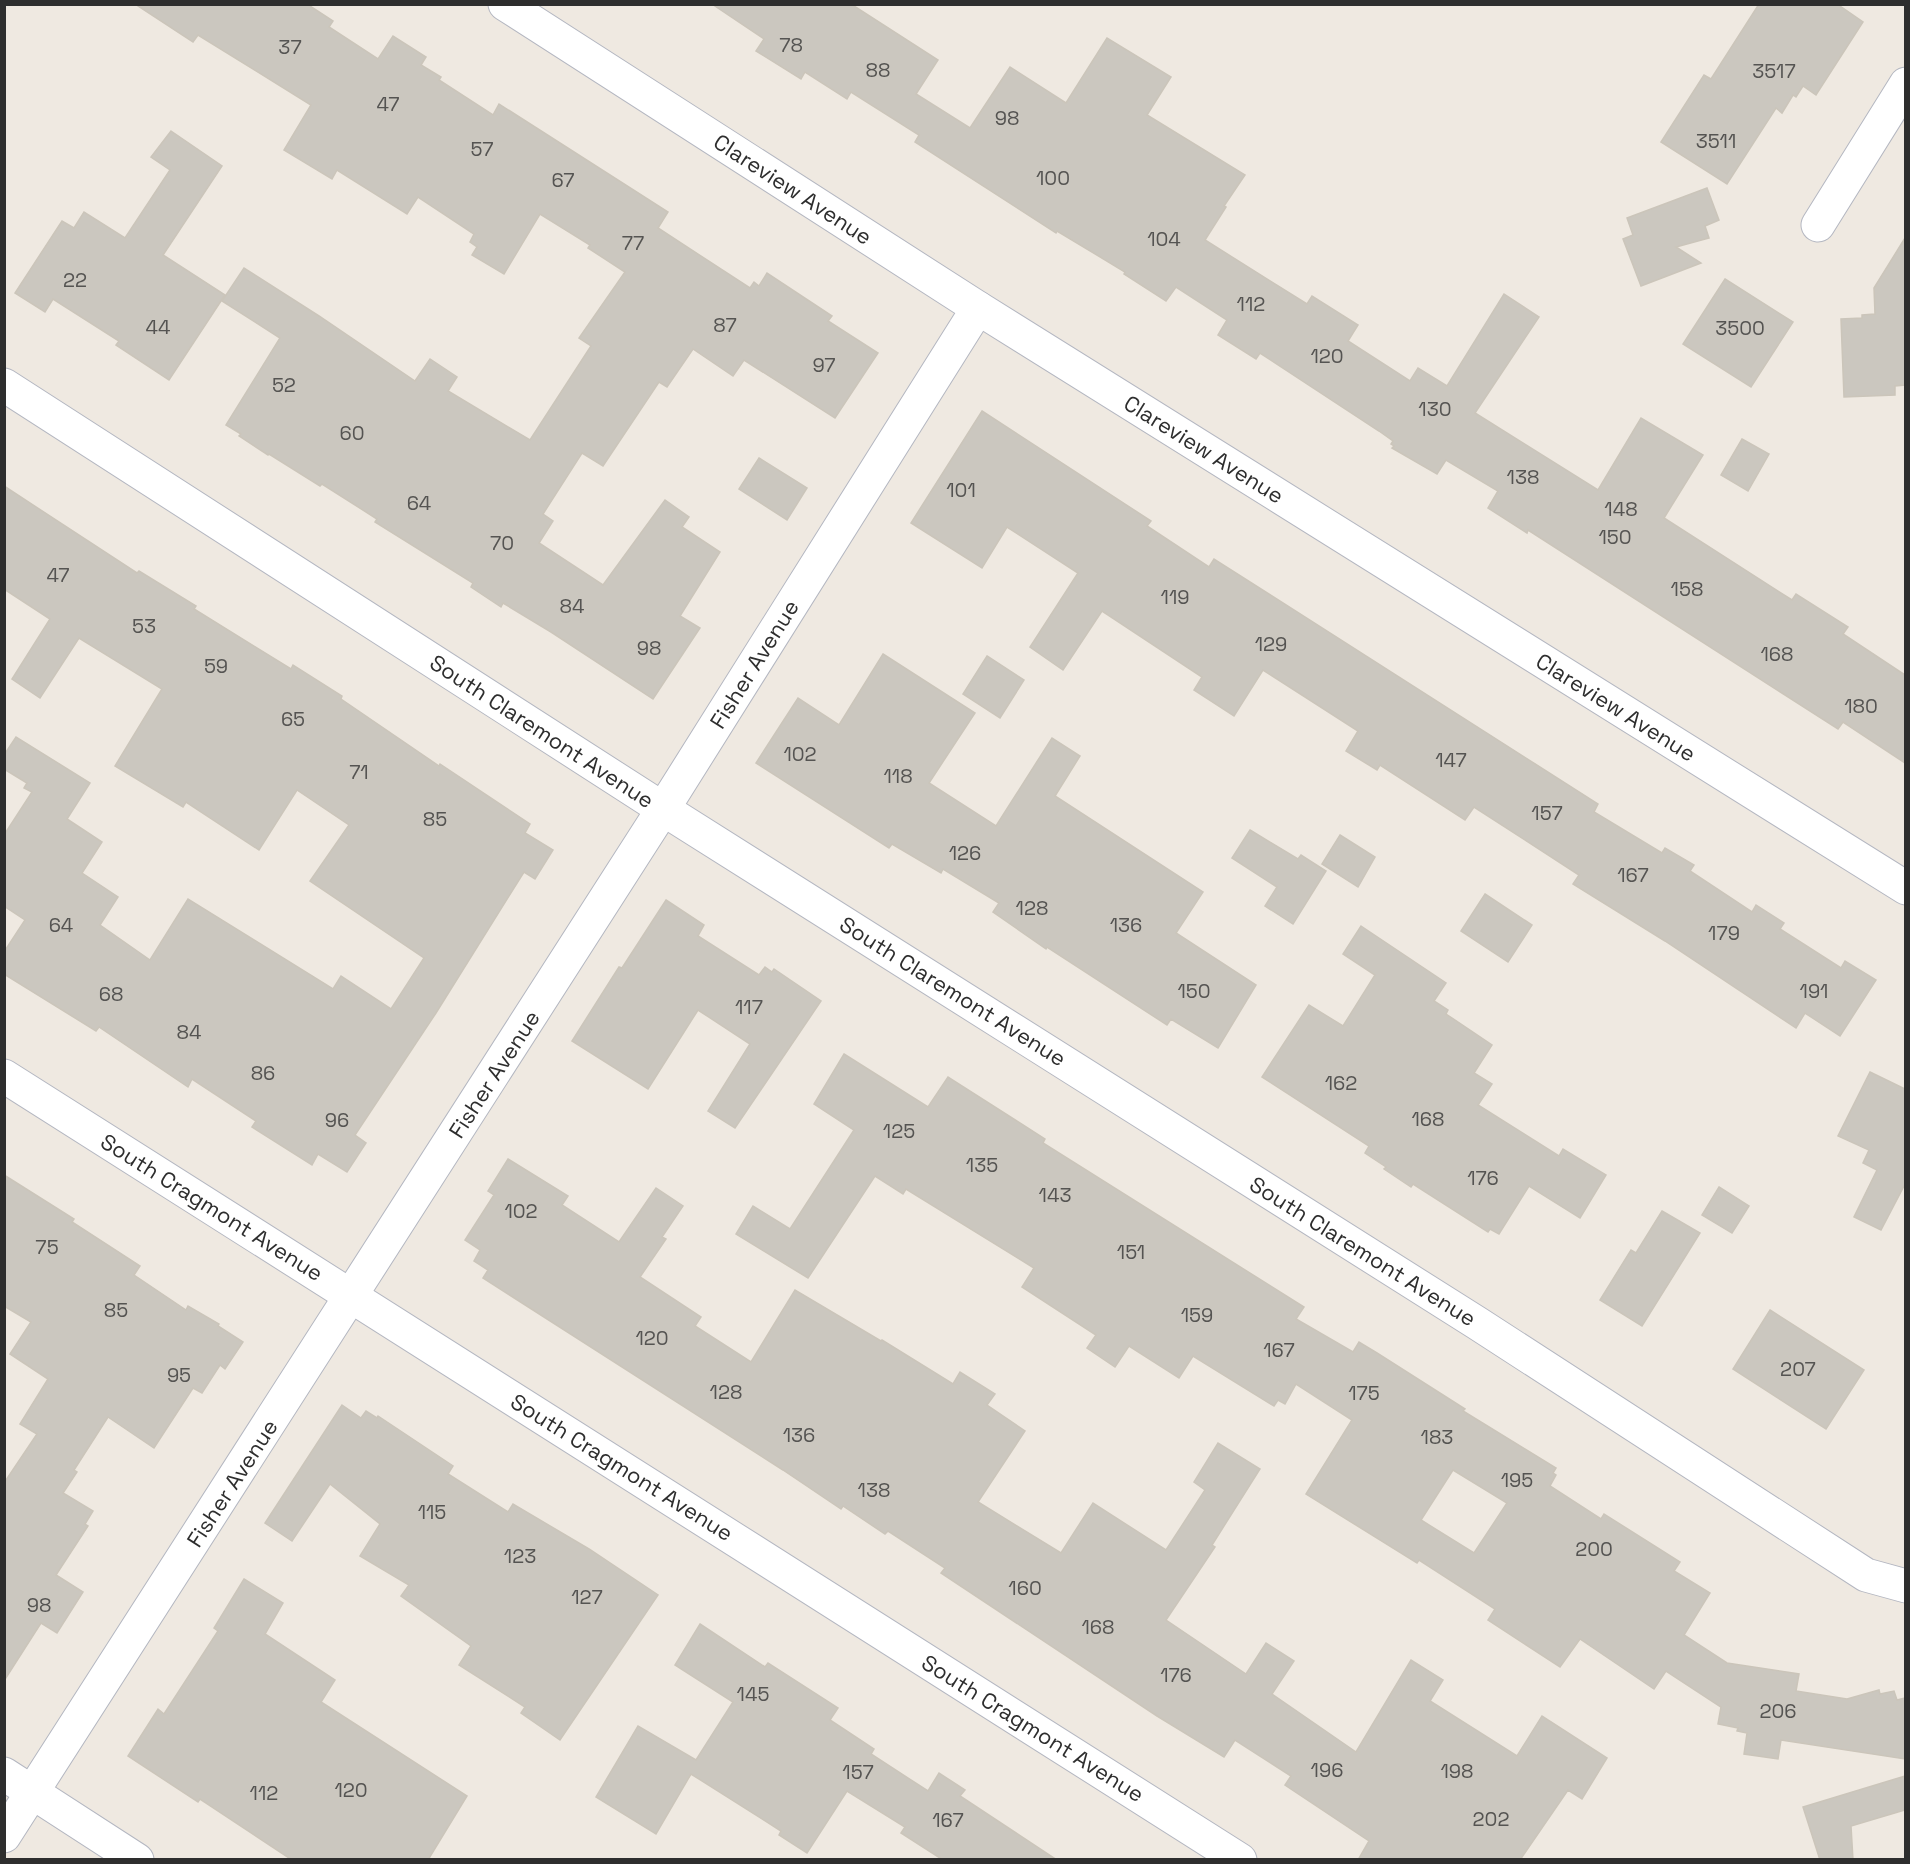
<svg xmlns="http://www.w3.org/2000/svg" width="1910" height="1864" viewBox="0 0 1910 1864" font-family="'Space Grotesk',sans-serif">
<style>
.building{fill:#cbc7bf;stroke:#cbc5ba;stroke-width:1.5;fill-rule:evenodd}
.lines{fill:none;stroke-linecap:round;stroke-linejoin:round}
.minor-casing{stroke:#b4b7c1;stroke-width:35}
.minor{stroke:#fff;stroke-width:33}
.labels{text-anchor:middle;dominant-baseline:central;stroke-width:4.5;stroke-linejoin:round;paint-order:stroke}
.number-label{font-size:20px;fill:#555452}
.street-label{font-size:22px;fill:#2e2e2e;stroke:#fff}
</style>
<rect width="100%" height="100%" fill="#efe9e1"/>
<g class="building">
<polygon points="135,4 307,4 333,21 329,27 378,59 393,36 426,57 421,65 441,77 439,80 493,115 499,104 668,212 658,228 750,288 754,282 759,286 767,273 832,316 828,321 878,353 835,418 744,360 733,376 693,349 667,387 659,382 603,466 582,453 543,514 553,521 539,543 603,585 665,500 689,517 682,527 720,552 680,616 700,628 653,699 551,632 503,603 501,607 471,587 473,583 375,522 377,519 322,484 320,486 269,454 268,455 239,436 241,434 226,425 280,338 222,301 244,268 319,316 415,381 430,359 457,377 448,391 530,440 591,346 579,338 625,272 588,248 590,245 540,214 504,274 472,255 477,247 470,242 474,234 418,197 407,214 337,170 332,179 284,150 311,105 198,35 193,42"/>
<polygon points="712,4 851,4 938,60 916,94 970,128 1010,67 1066,103 1107,38 1171,77 1147,115 1245,175 1224,206 1226,207 1205,240 1307,304 1312,296 1358,325 1348,341 1410,381 1418,368 1447,386 1504,294 1539,317 1475,413 1598,490 1641,418 1703,455 1664,518 1792,600 1796,594 1848,627 1843,634 1905,675 1905,763 1843,722 1838,729 1528,530 1527,533 1488,508 1498,491 1446,460 1437,474 1392,448 1394,446 1391,444 1393,441 1379,431 1260,353 1256,359 1218,335 1227,320 1176,287 1166,301 1124,274 1125,272 1057,231 1056,233 915,142 919,135 851,92 847,99 805,72 801,79 756,51 764,39"/>
<polygon points="1759,4 1837,4 1863,22 1816,95 1803,86 1796,97 1793,95 1782,113 1776,108 1727,184 1661,142 1704,75 1711,79"/>
<polygon points="171,131 222,166 163,255 225,295 169,380 116,345 119,341 53,299 45,312 15,293 62,221 74,228 84,212 125,238 170,170 151,157"/>
<polygon points="1707,188 1719,220 1705,226 1709,238 1676,247 1701,263 1641,286 1623,239 1633,235 1627,218"/>
<polygon points="1905,238 1905,385 1895,386 1895,395 1844,397 1841,319 1862,318 1862,315 1875,314 1874,288"/>
<polygon points="1725,279 1793,322 1751,387 1683,344"/>
<polygon points="982,411 1151,521 1147,526 1209,567 1214,559 1598,804 1594,812 1662,853 1665,848 1694,865 1690,871 1752,912 1756,905 1784,923 1780,929 1841,968 1845,961 1876,980 1840,1036 1805,1013 1796,1028 1665,941 1573,884 1579,875 1474,807 1465,820 1380,765 1377,770 1346,751 1358,731 1263,670 1234,716 1194,690 1202,677 1102,611 1063,670 1030,647 1078,573 1007,527 982,568 911,523"/>
<polygon points="1742,439 1769,454 1748,491 1721,475"/>
<polygon points="759,458 807,488 787,520 739,489"/>
<polygon points="4,486 137,573 139,571 196,606 194,609 291,669 293,665 342,696 341,699 439,766 440,764 530,824 525,833 553,850 535,879 524,872 436,1013 355,1135 366,1143 347,1172 318,1154 312,1165 252,1127 256,1121 192,1079 188,1087 99,1027 96,1031 4,974 4,952 25,920 4,906 4,835 32,792 24,788 27,783 4,769 4,755 16,737 90,783 67,819 102,842 82,873 118,897 100,925 150,960 188,899 333,989 341,976 391,1009 424,958 310,881 349,825 297,790 259,850 186,802 183,807 115,766 162,689 79,638 40,698 12,679 50,619 4,589"/>
<polygon points="883,654 975,713 929,783 996,826 1052,738 1080,756 1055,796 1203,892 1176,933 1256,985 1218,1048 1171,1019 1167,1025 1047,947 1046,949 993,912 999,903 943,869 941,873 892,844 889,848 756,763 798,698 839,725"/>
<polygon points="987,656 1024,680 1000,718 963,694"/>
<polygon points="1250,830 1298,859 1301,855 1326,871 1293,924 1265,906 1277,887 1232,858"/>
<polygon points="1340,835 1375,857 1358,887 1322,864"/>
<polygon points="1485,894 1532,925 1508,962 1461,931"/>
<polygon points="666,900 704,925 698,936 759,975 765,967 772,972 774,969 821,1001 735,1128 708,1111 750,1044 698,1010 648,1089 572,1041 619,967 622,968"/>
<polygon points="1361,926 1446,983 1434,1001 1448,1010 1446,1014 1492,1045 1474,1073 1492,1084 1478,1105 1559,1156 1563,1149 1606,1175 1580,1218 1529,1186 1499,1234 1490,1229 1488,1232 1413,1184 1411,1187 1384,1169 1386,1167 1365,1153 1369,1146 1262,1077 1309,1005 1343,1026 1375,975 1343,954"/>
<path d="M 844,1054 L 928,1107 L 948,1077 L 1045,1139 L 1043,1143 L 1304,1307 L 1296,1319 L 1353,1352 L 1359,1342 L 1377,1353 L 1465,1409 L 1463,1411 L 1556,1468 L 1553,1473 L 1556,1475 L 1550,1486 L 1601,1519 L 1604,1514 L 1680,1562 L 1674,1571 L 1710,1593 L 1684,1635 L 1727,1663 L 1799,1674 L 1796,1691 L 1847,1699 L 1879,1690 L 1880,1694 L 1894,1691 L 1897,1700 L 1905,1698 L 1905,1759 L 1781,1740 L 1778,1759 L 1744,1754 L 1747,1733 L 1737,1731 L 1738,1728 L 1718,1724 L 1721,1707 L 1666,1671 L 1654,1689 L 1580,1639 L 1560,1667 L 1488,1620 L 1495,1609 L 1419,1560 L 1417,1563 L 1306,1494 L 1352,1420 L 1296,1384 L 1285,1404 L 1278,1400 L 1274,1406 L 1193,1356 L 1179,1378 L 1129,1346 L 1115,1367 L 1087,1348 L 1096,1335 L 1022,1287 L 1034,1268 L 906,1189 L 903,1194 L 875,1176 L 808,1278 L 736,1234 L 753,1206 L 790,1229 L 854,1130 L 814,1104 ZM 1453,1470 L 1507,1503 L 1474,1553 L 1421,1520 Z"/>
<polygon points="1870,1072 1905,1089 1905,1184 1881,1230 1854,1217 1877,1170 1863,1163 1869,1150 1838,1136"/>
<polygon points="508,1159 568,1196 562,1205 619,1242 656,1188 683,1206 662,1237 666,1239 640,1277 701,1317 695,1326 751,1362 795,1290 881,1341 882,1340 953,1384 960,1372 995,1394 987,1405 1025,1431 978,1502 1061,1553 1093,1503 1166,1550 1205,1490 1194,1482 1218,1443 1260,1469 1212,1545 1215,1547 1166,1620 1246,1674 1266,1643 1294,1661 1272,1694 1356,1752 1411,1660 1443,1680 1430,1701 1517,1756 1542,1716 1607,1758 1582,1799 1568,1790 1520,1860 1358,1860 1369,1841 1285,1785 1291,1776 1235,1740 1224,1757 1157,1716 941,1573 945,1568 888,1531 885,1534 843,1506 841,1509 783,1470 483,1278 488,1270 474,1261 480,1250 465,1240 494,1195 488,1191"/>
<polygon points="4,1175 74,1219 72,1222 140,1266 134,1275 186,1310 188,1306 219,1324 218,1326 243,1342 225,1369 220,1365 202,1393 193,1388 154,1448 108,1417 74,1470 77,1472 63,1493 93,1511 85,1524 88,1526 56,1575 83,1592 57,1633 41,1623 4,1681 4,1483 37,1434 20,1424 48,1379 10,1354 31,1322 4,1306"/>
<polygon points="1719,1187 1749,1206 1732,1233 1702,1215"/>
<polygon points="1662,1211 1700,1233 1642,1326 1600,1300 1631,1250 1636,1253"/>
<polygon points="1770,1310 1864,1370 1826,1429 1733,1369"/>
<polygon points="342,1405 361,1418 366,1411 377,1418 378,1416 453,1466 448,1474 508,1512 513,1504 589,1549 658,1595 560,1740 521,1713 525,1707 459,1665 471,1646 401,1596 409,1585 360,1556 380,1524 330,1484 292,1541 265,1523"/>
<polygon points="244,1579 283,1603 265,1634 335,1680 321,1702 467,1796 428,1860 292,1860 200,1799 198,1802 128,1756 158,1709 164,1714 218,1631 214,1628"/>
<polygon points="700,1624 765,1667 768,1663 838,1708 830,1720 874,1749 871,1754 928,1791 939,1773 965,1790 960,1796 1057,1860 943,1860 901,1833 905,1827 847,1791 807,1853 779,1835 781,1831 691,1774 656,1834 596,1797 638,1726 696,1760 733,1702 675,1665"/>
<polygon points="1905,1776 1905,1810 1851,1826 1853,1860 1820,1860 1803,1807"/>
</g>
<g class="lines">
<g class="minor-casing">
<g id="minor">
<polyline points="505,4 978,308 1906,888"/>
<polyline points="1818,225 1906,84"/>
<polyline points="4,385 663,809 1477,1323 1866,1575 1906,1586"/>
<polyline points="4,1076 1240,1860"/>
<polyline points="4,1774 137,1860"/>
<polyline points="4,1836 663,809 978,308"/>
</g>
</g>
<use href="#minor" class="minor"/>
</g>
<g class="labels">
<g class="number-label">
<text x="791" y="45">78</text>
<text x="290" y="47">37</text>
<text x="878" y="70">88</text>
<text x="1774" y="71">3517</text>
<text x="388" y="104">47</text>
<text x="1007" y="118">98</text>
<text x="1716" y="141">3511</text>
<text x="482" y="149">57</text>
<text x="1053" y="178">100</text>
<text x="563" y="180">67</text>
<text x="1164" y="239">104</text>
<text x="633" y="243">77</text>
<text x="75" y="280">22</text>
<text x="1251" y="304">112</text>
<text x="725" y="325">87</text>
<text x="158" y="327">44</text>
<text x="1740" y="328">3500</text>
<text x="1327" y="356">120</text>
<text x="824" y="365">97</text>
<text x="284" y="385">52</text>
<text x="1435" y="409">130</text>
<text x="352" y="433">60</text>
<text x="1523" y="477">138</text>
<text x="961" y="490">101</text>
<text x="419" y="503">64</text>
<text x="1621" y="509">148</text>
<text x="1615" y="537">150</text>
<text x="502" y="543">70</text>
<text x="58" y="575">47</text>
<text x="1687" y="589">158</text>
<text x="1175" y="597">119</text>
<text x="572" y="606">84</text>
<text x="144" y="626">53</text>
<text x="1271" y="644">129</text>
<text x="649" y="648">98</text>
<text x="1777" y="654">168</text>
<text x="216" y="666">59</text>
<text x="1861" y="706">180</text>
<text x="293" y="719">65</text>
<text x="800" y="754">102</text>
<text x="1451" y="760">147</text>
<text x="359" y="772">71</text>
<text x="898" y="776">118</text>
<text x="1547" y="813">157</text>
<text x="435" y="819">85</text>
<text x="965" y="853">126</text>
<text x="1633" y="875">167</text>
<text x="1032" y="908">128</text>
<text x="61" y="925">64</text>
<text x="1126" y="925">136</text>
<text x="1724" y="933">179</text>
<text x="1194" y="991">150</text>
<text x="1814" y="991">191</text>
<text x="111" y="994">68</text>
<text x="749" y="1007">117</text>
<text x="189" y="1032">84</text>
<text x="263" y="1073">86</text>
<text x="1341" y="1083">162</text>
<text x="1428" y="1119">168</text>
<text x="337" y="1120">96</text>
<text x="899" y="1131">125</text>
<text x="982" y="1165">135</text>
<text x="1483" y="1178">176</text>
<text x="1055" y="1195">143</text>
<text x="521" y="1211">102</text>
<text x="47" y="1247">75</text>
<text x="1131" y="1252">151</text>
<text x="116" y="1310">85</text>
<text x="1197" y="1315">159</text>
<text x="652" y="1338">120</text>
<text x="1279" y="1350">167</text>
<text x="1798" y="1369">207</text>
<text x="179" y="1375">95</text>
<text x="726" y="1392">128</text>
<text x="1364" y="1393">175</text>
<text x="799" y="1435">136</text>
<text x="1437" y="1437">183</text>
<text x="1517" y="1480">195</text>
<text x="874" y="1490">138</text>
<text x="432" y="1512">115</text>
<text x="1594" y="1549">200</text>
<text x="520" y="1556">123</text>
<text x="1025" y="1588">160</text>
<text x="587" y="1597">127</text>
<text x="39" y="1605">98</text>
<text x="1098" y="1627">168</text>
<text x="1176" y="1675">176</text>
<text x="753" y="1694">145</text>
<text x="1778" y="1711">206</text>
<text x="1327" y="1770">196</text>
<text x="1457" y="1771">198</text>
<text x="858" y="1772">157</text>
<text x="351" y="1790">120</text>
<text x="264" y="1793">112</text>
<text x="1491" y="1819">202</text>
<text x="948" y="1820">167</text>
</g>
<g class="street-label">
<text transform="translate(793 189) rotate(33)">Clareview Avenue</text>
<text transform="translate(1204 449) rotate(32)">Clareview Avenue</text>
<text transform="translate(754 664) rotate(-58)">Fisher Avenue</text>
<text transform="translate(1616 707) rotate(32)">Clareview Avenue</text>
<text transform="translate(542 731) rotate(33)">South Claremont Avenue</text>
<text transform="translate(953 991) rotate(32)">South Claremont Avenue</text>
<text transform="translate(494 1074) rotate(-57)">Fisher Avenue</text>
<text transform="translate(212 1207) rotate(32)">South Cragmont Avenue</text>
<text transform="translate(1363 1251) rotate(32)">South Claremont Avenue</text>
<text transform="translate(622 1467) rotate(32)">South Cragmont Avenue</text>
<text transform="translate(232 1483) rotate(-57)">Fisher Avenue</text>
<text transform="translate(1033 1728) rotate(32)">South Cragmont Avenue</text>
</g>
</g>
<rect width="1910" height="1864" fill="none" stroke="#2e2e2e" stroke-width="12"/>
</svg>
